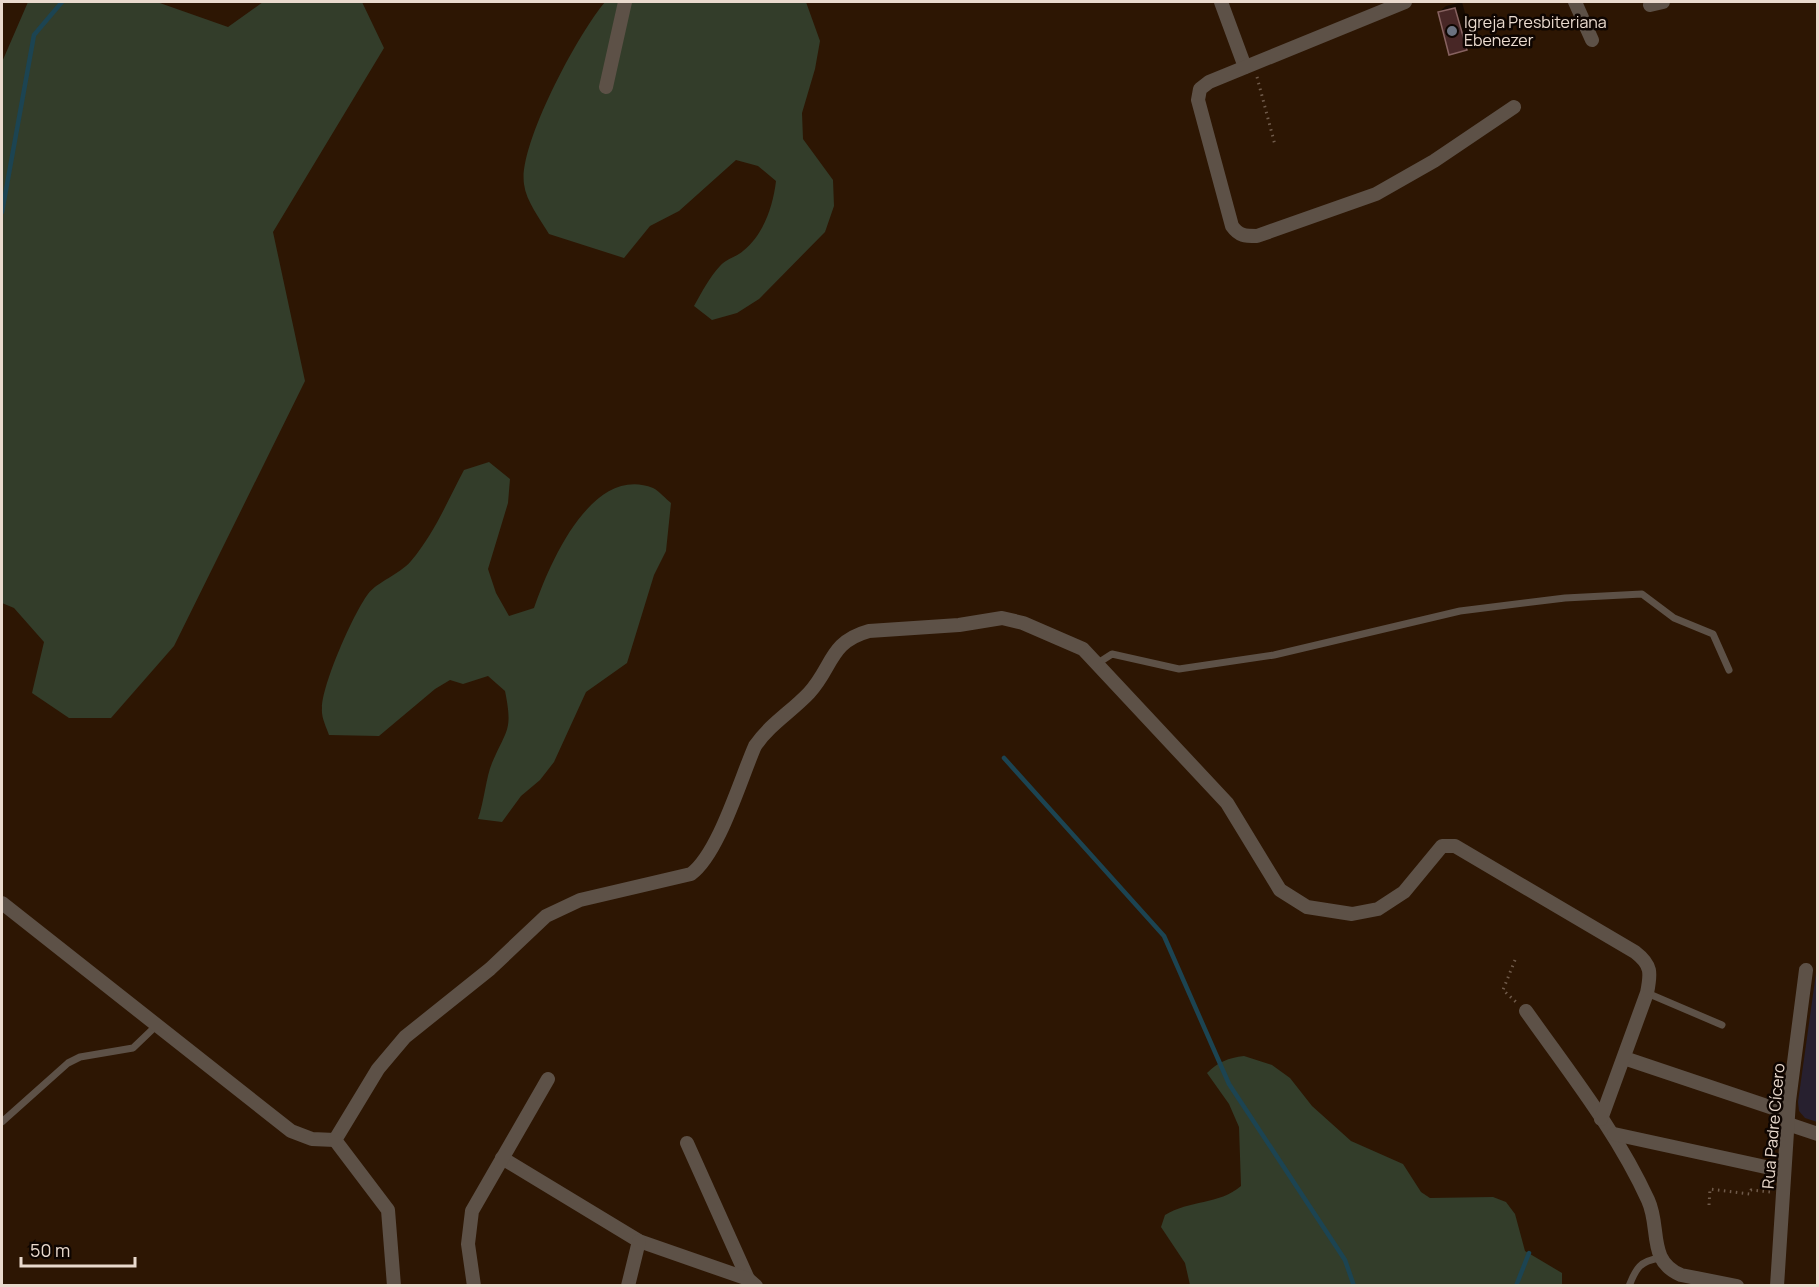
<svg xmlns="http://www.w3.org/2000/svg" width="1819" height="1287" viewBox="0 0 1819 1287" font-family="Manrope,sans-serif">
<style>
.education{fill:#27202f}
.green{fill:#333d2a}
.shadow{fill:#0007}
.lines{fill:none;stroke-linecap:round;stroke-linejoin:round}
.stream{stroke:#1c4452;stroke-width:4.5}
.building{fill:#482726;stroke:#876260;stroke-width:1.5}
.path{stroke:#705b4b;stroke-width:3;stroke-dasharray:1.5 4.5;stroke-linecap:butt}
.lane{stroke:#5d5147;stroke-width:7}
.street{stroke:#5d5147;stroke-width:14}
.worship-dot{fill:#6b7280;stroke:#0e0501;stroke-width:2}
.labels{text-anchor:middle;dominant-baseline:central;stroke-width:5;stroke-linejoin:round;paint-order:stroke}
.poi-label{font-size:16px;fill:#eadace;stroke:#0e0501;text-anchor:start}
.street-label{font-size:16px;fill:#eadace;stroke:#0e0501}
</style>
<rect width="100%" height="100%" fill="#2d1603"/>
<polygon class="education" points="1817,966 1818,966 1817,1122 1805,1118 1799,1111 1798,1102"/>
<g class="green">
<polygon points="28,2 157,2 228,27 263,2 362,2 384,48 273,232 305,381 174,646 111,718 69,718 32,693 44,642 14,608 2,603 2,62"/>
<path d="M 605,2 L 806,2 L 820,41 L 815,69 L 802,113 L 803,139 L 833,180 L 834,206 L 825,232 L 759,299 L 737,313 L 712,320 L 694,306 C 702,292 709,278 720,266 C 726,259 736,257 743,251 C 764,234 773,206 776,181 L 758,166 L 736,160 L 679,211 L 650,226 L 624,258 L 549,234 C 540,219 526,201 524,184 C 518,145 579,32 605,2 Z"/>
<path d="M 489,462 L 510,479 L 508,503 L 488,569 L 496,593 L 509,616 L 534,608 C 549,565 591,464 653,488 C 659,491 666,499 671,503 L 666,551 L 654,575 L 627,663 L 586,692 L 554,762 L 540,780 L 521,796 L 502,822 L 478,819 C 484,802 486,777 492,763 C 507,728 513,731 505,691 L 488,676 L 463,684 L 450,680 L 435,689 L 379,736 L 329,735 C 326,726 321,717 322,708 C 322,685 353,614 368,594 C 377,582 400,574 411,561 C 434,534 448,500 464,470 Z"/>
<path d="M 1244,1056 L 1272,1065 L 1290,1078 L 1312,1106 L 1351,1141 L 1403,1164 L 1421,1192 L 1430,1198 L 1493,1197 L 1506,1202 L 1515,1214 L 1525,1251 L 1562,1273 L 1562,1285 L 1190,1285 L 1185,1263 L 1161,1227 L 1165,1215 C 1189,1200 1219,1205 1241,1186 L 1239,1127 L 1229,1104 L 1207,1073 C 1218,1062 1228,1058 1244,1056 Z"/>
</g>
<polygon class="shadow" points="1462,2 1473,42 1466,49 1439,12 1446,6"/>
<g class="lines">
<g class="stream">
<polyline points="2,212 34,35 62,2"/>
<polyline points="1004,758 1164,936 1229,1084 1345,1260 1354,1286"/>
<polyline points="1516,1286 1529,1253"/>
</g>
</g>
<polygon class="building" points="1455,8 1467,50 1449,55 1438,12"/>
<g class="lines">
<g class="path">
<polyline points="1257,77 1275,145"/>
<polyline points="1515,960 1503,990 1516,1002"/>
<polyline points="1709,1205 1710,1189 1750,1194 1751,1190 1770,1192"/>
</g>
<g class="lane">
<polyline points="1098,663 1112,654 1179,669 1274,655 1460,611 1565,598 1642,594 1674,618 1713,634 1729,670"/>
<polyline points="1647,993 1722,1025"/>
<polyline points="2,1122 68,1063 80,1057 133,1048 157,1025"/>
<path d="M 1629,1286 C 1636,1268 1640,1261 1660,1258"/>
</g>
<g class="street">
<polyline points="1221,2 1245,67"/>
<path d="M 1405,2 L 1209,82 L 1200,89 L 1198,100 L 1232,226 C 1239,236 1245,236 1257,236 L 1376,194 L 1434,161 L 1514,107"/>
<polyline points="1575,2 1592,40"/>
<polyline points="1650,5 1663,2"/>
<polyline points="606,87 625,2"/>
<polyline points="2,903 291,1131 312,1139 335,1140"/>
<path d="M 1526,1011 C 1569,1072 1617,1132 1648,1200 C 1661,1228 1647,1261 1681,1275 L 1737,1286"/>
<polyline points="1624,1058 1788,1113"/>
<polyline points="1788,1124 1818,1134"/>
<polyline points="1614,1134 1784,1171"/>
<polyline points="687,1143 748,1279"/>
<polyline points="502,1158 639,1241 748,1279 756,1286"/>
<path d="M 394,1286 L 388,1210 L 335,1140 L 378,1069 L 405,1037 L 490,969 L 546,916 L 580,900 L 691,874 C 719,853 740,780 755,746 C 770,724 791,712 809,693 C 833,667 829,642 869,631 L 959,625 L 1002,618 L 1023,623 L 1083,649 L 1227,803 L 1280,890 L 1307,907 L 1352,914 L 1378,909 L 1404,892 L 1442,846 L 1455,846 L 1635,952 C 1652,965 1651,973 1647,993 L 1601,1119"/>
<polyline points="474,1286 468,1244 472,1211 548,1079"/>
<polyline points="628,1286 639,1241"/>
<polyline points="1777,1286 1789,1101 1806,970"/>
</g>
</g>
<circle class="worship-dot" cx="1452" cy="31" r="6"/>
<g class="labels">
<g class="poi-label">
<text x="1464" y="22">Igreja Presbiteriana<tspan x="1464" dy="18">Ebenezer</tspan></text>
</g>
<g class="street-label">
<text transform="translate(1773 1126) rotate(-85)">Rua Padre Cícero</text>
</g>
</g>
<rect width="1819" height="1287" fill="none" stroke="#eadace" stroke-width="6"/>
<path d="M21 1257v9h114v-9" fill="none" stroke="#eadace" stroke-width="3"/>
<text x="30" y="1257" font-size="18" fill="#eadace" stroke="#0e0501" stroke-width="4.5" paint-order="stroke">50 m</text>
</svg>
